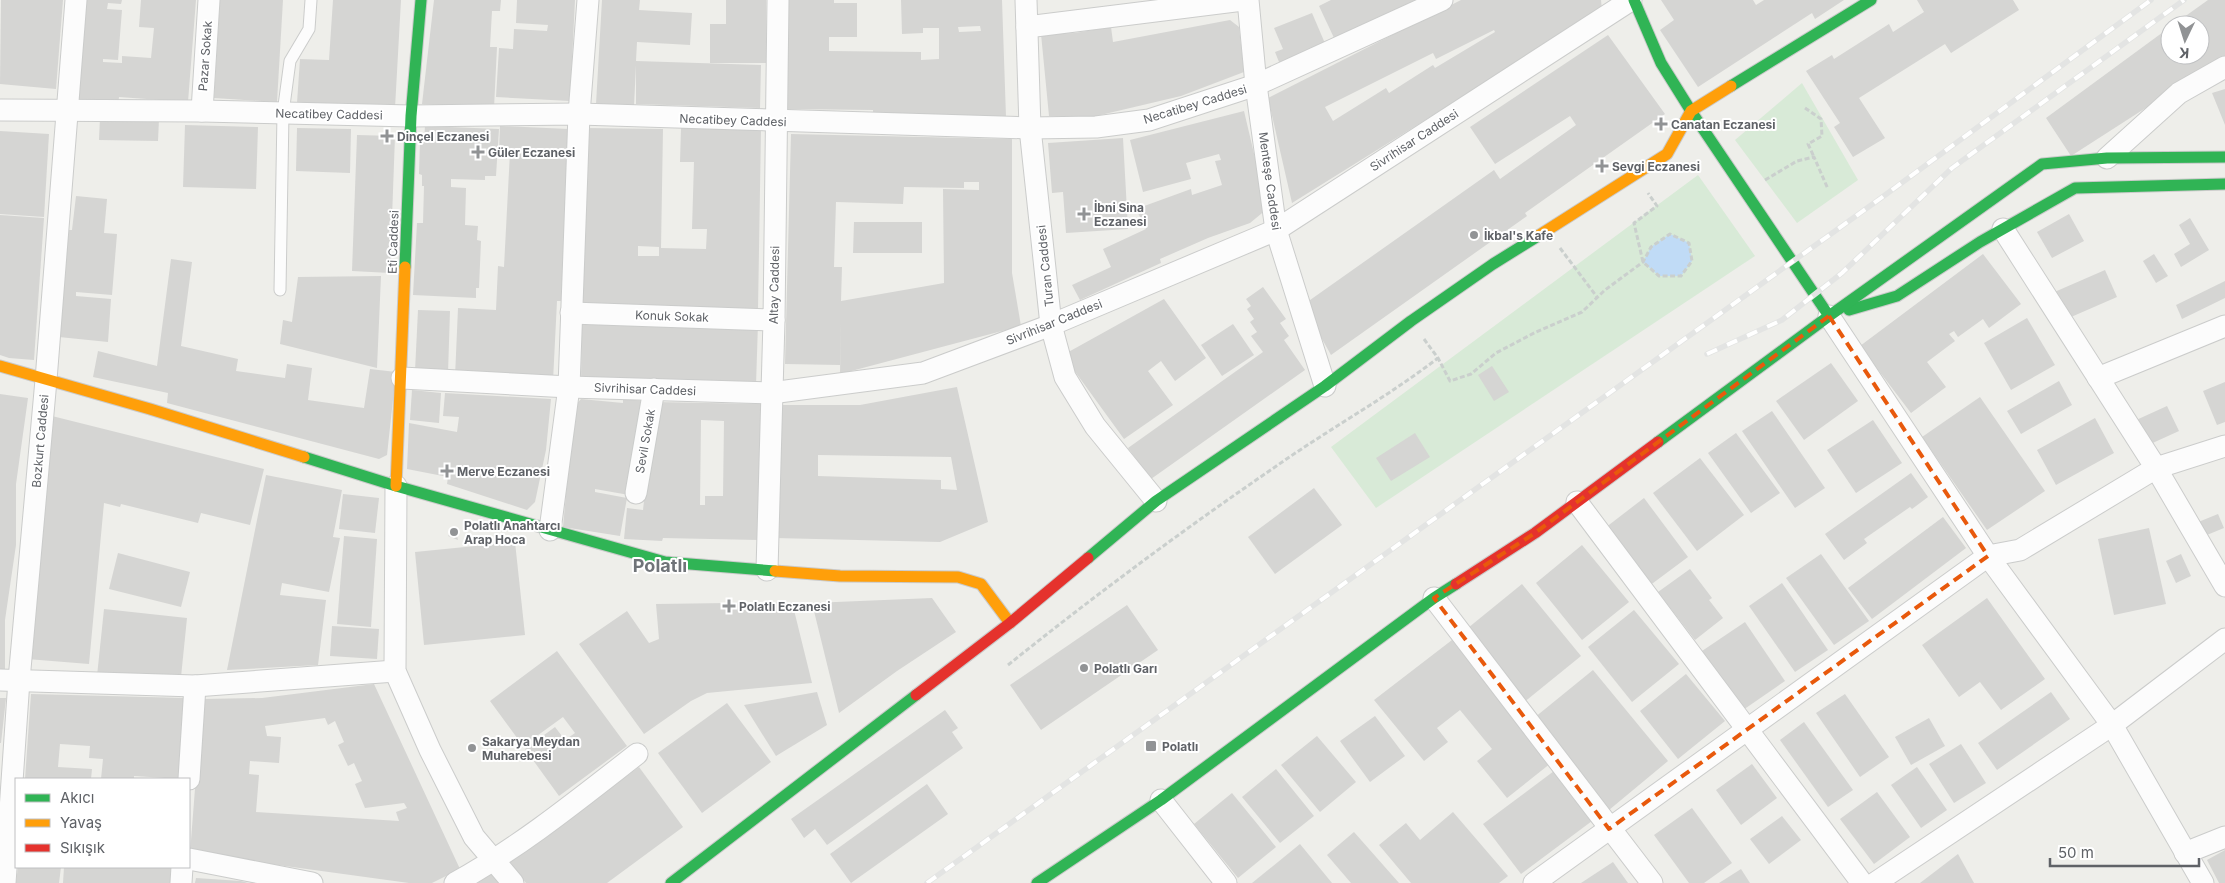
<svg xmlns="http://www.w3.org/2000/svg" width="2225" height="883" viewBox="0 0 2225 883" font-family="Inter,sans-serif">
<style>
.green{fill:#d8ead7}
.water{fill:#c0dbf6}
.building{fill:#d5d5d3;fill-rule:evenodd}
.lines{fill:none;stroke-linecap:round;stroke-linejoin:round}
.lane-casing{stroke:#cbcccb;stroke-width:13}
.street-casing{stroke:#cbcccb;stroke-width:23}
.fast-casing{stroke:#cacaca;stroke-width:13}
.slow-casing{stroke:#cacaca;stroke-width:13}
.jam-casing{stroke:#cacaca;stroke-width:13}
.path{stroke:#cacfcd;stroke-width:3;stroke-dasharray:5 2.5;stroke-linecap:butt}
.lane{stroke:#fcfcfc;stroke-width:11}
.street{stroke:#fcfcfc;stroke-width:21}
.fast{stroke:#30b455;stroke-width:11}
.slow{stroke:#ff9f0a;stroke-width:11}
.jam{stroke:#e5322d;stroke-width:11}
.rail-casing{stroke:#e3e4e3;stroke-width:5.5}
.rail{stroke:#fff;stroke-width:4;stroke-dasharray:11;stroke-linecap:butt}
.marked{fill:none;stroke:#e8590c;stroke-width:4;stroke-dasharray:10 6;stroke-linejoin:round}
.poi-dot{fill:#919395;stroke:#fff;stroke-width:2}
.labels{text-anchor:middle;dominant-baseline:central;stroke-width:4;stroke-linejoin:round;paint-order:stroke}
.street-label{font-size:12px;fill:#5f6267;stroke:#fff}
.poi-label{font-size:12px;font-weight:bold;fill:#5f6267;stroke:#fff;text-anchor:start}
.district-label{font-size:18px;font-weight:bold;fill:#707479;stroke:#fff}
</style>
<rect width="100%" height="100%" fill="#eeeeea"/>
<g class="green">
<polygon points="1802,83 1858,180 1797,223 1735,140"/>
<polygon points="1698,175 1755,256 1376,508 1331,447"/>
</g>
<polygon class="water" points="1670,234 1689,243 1692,261 1681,276 1659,276 1643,262 1651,247"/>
<g class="building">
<polygon points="1,0 63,0 56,89 0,84"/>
<polygon points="83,0 122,0 121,4 108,3 107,9 122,10 118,60 103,59 103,62 122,63 122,56 151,58 154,28 139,27 141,0 196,0 188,102 119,97 118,106 75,103"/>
<polygon points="220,0 283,0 277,102 214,98"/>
<polygon points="333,0 401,0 395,108 297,103 300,59 329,60"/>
<polygon points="434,0 501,0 500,11 492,11 490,47 497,47 494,108 422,104"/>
<polygon points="517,0 575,0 570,101 496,97 499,48 513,49 514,29 547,31 548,25 516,23"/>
<polygon points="602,0 640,0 639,10 692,13 690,45 637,42 636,61 761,65 760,108 636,104 636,65 634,106 596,104"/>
<polygon points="726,0 766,0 766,63 710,63 710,24 726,24"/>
<path d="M 788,0 L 834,0 L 834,3 L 857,3 L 857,37 L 829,37 L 829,51 L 921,52 L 921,60 L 939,59 L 939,28 L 923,28 L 923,33 L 902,34 L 901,0 L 1002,0 L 1006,117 L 873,114 L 873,110 L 787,109 ZM 980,26 L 981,31 L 959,32 L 958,27 Z"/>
<polygon points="1331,0 1422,0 1335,40 1319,6"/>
<path d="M 1461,0 L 1601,0 L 1602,10 L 1292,203 L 1268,98 ZM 1494,30 L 1495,32 L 1435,68 L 1433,65 L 1389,93 L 1386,88 L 1333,121 L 1325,107 L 1433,53 L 1436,59 Z"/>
<polygon points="1661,0 1753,0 1756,5 1764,0 1844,0 1815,19 1812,13 1698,87 1660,30 1674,20"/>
<polygon points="1917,0 2013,0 2019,10 1951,53 1945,44 1859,98 1885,138 1853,157 1834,127 1840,123 1806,71 1832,55 1834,59 1889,24 1893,32 1924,12"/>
<polygon points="2208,0 2225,0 2225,57 2071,156 2046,118 2170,27 2170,55 2200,55 2200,25 2173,25"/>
<polygon points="1312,13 1327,48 1281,67 1275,52 1283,49 1274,28"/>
<polygon points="1230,20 1239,27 1244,72 1181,96 1092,117 1049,116 1041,34 1075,33 1111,27 1113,42"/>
<polygon points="1608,35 1665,114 1525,213 1527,216 1331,355 1303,305 1494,170 1500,179 1576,125 1570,116 1495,164 1470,127"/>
<polygon points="2225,89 2225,125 2212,93"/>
<polygon points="1244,111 1267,209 1250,223 1208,238 1160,259 1161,263 1080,300 1072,285 1111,267 1103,249 1146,229 1136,209 1191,189 1192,195 1222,185 1215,161 1221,160 1219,154 1186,163 1191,179 1143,192 1130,140"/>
<polygon points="100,117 159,119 158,141 99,140"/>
<polygon points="185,125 258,127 256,189 183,187"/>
<polygon points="425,126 499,129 496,176 485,176 485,180 451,179 451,187 466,188 465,225 478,226 477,240 481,241 479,288 476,288 476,298 413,295 417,223 423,223 424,186 422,186 422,175 419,174 420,141 424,141"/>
<polygon points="500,126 569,129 561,301 557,301 553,381 455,377 458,308 496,310 498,266 504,267 510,152 499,151"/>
<polygon points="297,128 351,129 350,173 296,171"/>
<path d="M 585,128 L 663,129 L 661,248 L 706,249 L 707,229 L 692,229 L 694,162 L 680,162 L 681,128 L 761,129 L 758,310 L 582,306 ZM 638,246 L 659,247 L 659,256 L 638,256 Z"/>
<polygon points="0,131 49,134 44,217 0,214"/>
<path d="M 791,134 L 1012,139 L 1012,273 L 1021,326 L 840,374 L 841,319 L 840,365 L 785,364 ZM 964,182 L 979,182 L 979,190 L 943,189 L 944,283 L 841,301 L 842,267 L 834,267 L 836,202 L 903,204 L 904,187 L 964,188 Z"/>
<polygon points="357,135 395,136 390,273 352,271"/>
<polygon points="1123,138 1128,229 1066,233 1063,192 1052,193 1048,143"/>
<polygon points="76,196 107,199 104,233 117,234 112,295 76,292 76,296 111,299 108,342 59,337 68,230 72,230"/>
<polygon points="2069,214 2084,241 2052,258 2037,232"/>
<polygon points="0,215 44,218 34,360 9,358 0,355"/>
<polygon points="2190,218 2209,250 2181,267 2174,254 2190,244 2179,225"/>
<polygon points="854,222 922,222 922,253 853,253"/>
<polygon points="1983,254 2021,304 1989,328 1983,319 1958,337 1954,331 1949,334 1955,341 1927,362 1946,387 1911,413 1860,346"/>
<polygon points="2154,254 2168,276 2156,283 2143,261"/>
<polygon points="171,259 192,262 181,346 238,359 236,371 285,378 287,364 312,368 308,400 364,408 370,369 396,372 387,455 379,459 167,403 168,393 93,377 98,351 157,366"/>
<polygon points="2105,270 2117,297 2055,324 2043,297"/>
<polygon points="381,276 377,368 280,344 283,320 292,322 298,277"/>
<polygon points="2225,281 2225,298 2182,319 2176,305"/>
<polygon points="1263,287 1286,319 1280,323 1289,336 1284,340 1305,370 1151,479 1128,448 1263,352 1251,336 1257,332 1250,322 1254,319 1247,309 1251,306 1246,299"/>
<polygon points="1164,299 1206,358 1175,381 1161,361 1148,371 1173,405 1124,439 1063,355"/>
<polygon points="418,310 450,311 448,373 415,371"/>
<polygon points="2027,318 2055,365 2011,390 1984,343"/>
<polygon points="582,319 758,323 756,385 581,380"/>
<polygon points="1233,324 1254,355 1222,376 1201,345"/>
<polygon points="1831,363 1858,401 1804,440 1776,401"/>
<polygon points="1492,366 1509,392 1494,401 1478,375"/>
<polygon points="2059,381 2072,405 2021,434 2007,411"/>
<polygon points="2225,382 2225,422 2217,425 2203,391"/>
<path d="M 957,387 L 988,522 L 940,542 L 775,538 L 778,405 L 860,405 ZM 818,455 L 951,457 L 957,490 L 941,489 L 941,480 L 818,476 Z"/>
<polygon points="412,390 441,393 439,423 410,420"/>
<polygon points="445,393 551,399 546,450 535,502 527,510 447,484 448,477 407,469 409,423 457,432 459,417 443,416"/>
<polygon points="0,394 28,398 16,484 16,545 5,620 5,672 0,671"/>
<polygon points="1980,397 2045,491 1987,530 1922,437"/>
<polygon points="581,399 623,403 623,399 645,401 629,495 595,489 595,492 627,498 620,536 563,527 574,407"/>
<path d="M 655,402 L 761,404 L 758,540 L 663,538 L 662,541 L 624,539 L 627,508 L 643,510 ZM 701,420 L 724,421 L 723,496 L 705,496 L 705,505 L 700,505 Z"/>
<polygon points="2167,406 2179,431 2146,446 2134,421"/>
<polygon points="1772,411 1825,488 1795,508 1742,431"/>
<polygon points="48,415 264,469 250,525 201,513 198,523 121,504 120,507 104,503 89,664 27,659"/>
<polygon points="2095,418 2114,453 2056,485 2037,450"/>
<polygon points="1873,420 1902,463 1856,493 1827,450"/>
<polygon points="1415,433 1430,457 1391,481 1376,458"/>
<polygon points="1736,433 1780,493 1751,513 1708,453"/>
<polygon points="1700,458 1744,515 1697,551 1653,493"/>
<polygon points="1911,473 1928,497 1912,509 1910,507 1864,539 1867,543 1844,560 1825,534"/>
<polygon points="266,475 342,490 333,537 340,538 329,592 282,583 280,595 326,600 318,665 227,670"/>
<polygon points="1314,488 1342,525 1275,574 1248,537"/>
<polygon points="343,494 379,498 375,533 339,529"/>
<polygon points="1644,498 1688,557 1649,586 1605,528"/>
<polygon points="2218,514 2224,528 2197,539 2191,525"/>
<polygon points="1943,517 1966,548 1872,619 1848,588"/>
<polygon points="2149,528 2166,604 2114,615 2098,539"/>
<polygon points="455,529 458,540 448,536"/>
<polygon points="344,536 377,539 371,627 337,624"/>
<polygon points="515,542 525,635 424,645 415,552"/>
<polygon points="1582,545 1629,602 1582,640 1536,583"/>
<polygon points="118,553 190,572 181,607 109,589"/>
<polygon points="1821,554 1869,621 1834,645 1786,578"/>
<polygon points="2181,554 2191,576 2176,583 2166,561"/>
<polygon points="1690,569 1712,598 1709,600 1723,618 1695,640 1658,592"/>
<polygon points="1782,583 1828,650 1795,672 1749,606"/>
<polygon points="1522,584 1581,656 1522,704 1463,632"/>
<polygon points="932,598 956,632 897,671 839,713 812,603"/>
<polygon points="1987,598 2045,679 2001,710 1980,682 1959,697 1922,645"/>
<polygon points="792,602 812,683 707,693 691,701 644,734 579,644 627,611 649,643 659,639 656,604"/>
<polygon points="1127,605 1158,650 1041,730 1010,685"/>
<polygon points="104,609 187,618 181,677 97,676"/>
<polygon points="1634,610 1679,664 1632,702 1588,647"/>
<polygon points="1745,622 1785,681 1743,710 1702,651"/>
<polygon points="332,626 379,629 377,659 330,656"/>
<polygon points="1452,640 1551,763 1507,798 1477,761 1492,749 1460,710 1437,728 1448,742 1424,761 1374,700"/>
<polygon points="557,651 627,746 559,796 525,749 555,727 565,740 575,733 563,717 523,746 490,701"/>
<polygon points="1593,670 1668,761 1609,810 1534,718"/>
<polygon points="1686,674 1725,721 1678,759 1640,711"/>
<path d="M 374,684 L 460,869 L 432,883 L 409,883 L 190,853 L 202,699 L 262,698 ZM 325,718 L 328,725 L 335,721 L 344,742 L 338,745 L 348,766 L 354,763 L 362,781 L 355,784 L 365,808 L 404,803 L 407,808 L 396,812 L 399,821 L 256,812 L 259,775 L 249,774 L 250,761 L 279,763 L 281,737 L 267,736 L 265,726 Z"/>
<polygon points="817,692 827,725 776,756 744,705"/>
<polygon points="2051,692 2070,719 1997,770 1978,743"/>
<polygon points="31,694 186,698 180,779 134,776 134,779 101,779 103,759 89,758 90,746 60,744 58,767 92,769 91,779 25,779"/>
<polygon points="1845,694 1889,757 1860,777 1816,713"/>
<polygon points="0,698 6,698 1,743 0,743"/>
<polygon points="727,703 771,762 702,813 658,753"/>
<polygon points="945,710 958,728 952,732 963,748 827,845 815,829 804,838 791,819"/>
<polygon points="1375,716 1405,756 1370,782 1340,741"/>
<polygon points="1929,718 1945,746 1911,765 1895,737"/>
<polygon points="1804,722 1853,790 1828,807 1780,740"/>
<polygon points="1317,736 1356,782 1320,812 1281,765"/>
<polygon points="1961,744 1986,783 1954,803 1929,764"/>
<polygon points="1752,764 1777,798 1741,825 1716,790"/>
<polygon points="639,767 683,827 607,883 526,883 510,862"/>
<polygon points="1917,767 1947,810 1921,828 1891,785"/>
<polygon points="1276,769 1314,816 1280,843 1242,797"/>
<polygon points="1554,771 1592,821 1521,874 1483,824"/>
<polygon points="927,784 948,814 851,883 830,854"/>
<polygon points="1877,792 1910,837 1874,864 1840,819"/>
<polygon points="1232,793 1276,847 1238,878 1194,824"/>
<polygon points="1692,808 1732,863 1704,883 1689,883 1654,835"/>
<polygon points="1453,812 1508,876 1499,883 1411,883 1379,845 1406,823 1420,840"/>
<polygon points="1782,816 1801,840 1769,864 1750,839"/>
<polygon points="1354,832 1399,883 1351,883 1327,855"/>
<polygon points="1300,844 1332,883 1252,883"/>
<polygon points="2225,850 2225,883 2219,883 2207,860"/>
<polygon points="1958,854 1974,883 1920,883"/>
<polygon points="1613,862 1628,883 1581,883"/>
<polygon points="18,867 61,867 59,883 16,883"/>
<polygon points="64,867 171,867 170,883 63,883"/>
<polygon points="496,869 507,883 478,883"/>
<polygon points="1741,869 1750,883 1719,883"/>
<polygon points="196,878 241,881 248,883 195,883"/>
</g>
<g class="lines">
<g class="lane-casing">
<polyline id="lane" points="280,290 283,113 290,61 309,29 311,0"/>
</g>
<g class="street-casing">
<g id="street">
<polyline points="1026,0 1030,128 1051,325 1065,377 1095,426 1156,501"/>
<polyline points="1248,0 1256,85 1276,230 1325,386"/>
<polyline points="1027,27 1243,0"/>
<polyline points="0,110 202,111 411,116 579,114 1030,128 1096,127 1149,120 1256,85 1442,0"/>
<polyline points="202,111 209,0"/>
<polyline points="2107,158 2179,93 2225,67"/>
<polyline points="2003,229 2156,468 2225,586"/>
<polyline points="571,313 774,320"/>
<polyline points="1829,316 1988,556 2020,550 2156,468 2225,446"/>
<polyline points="402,378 569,387 771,393 923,373 1051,325 1276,230 1631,0"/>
<polyline points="2098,378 2225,326"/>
<polyline points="396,486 395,671 430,750 474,837 513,883"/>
<polyline points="636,493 654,389"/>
<polyline points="1577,502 1862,883"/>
<polyline points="550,530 569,387 579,114 588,0"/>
<polyline points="767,570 774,320 778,0"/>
<polyline points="1434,598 1652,883"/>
<polyline points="0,680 195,686 395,671"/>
<polyline points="189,779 195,686"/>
<polyline points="1161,800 1226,883"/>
<polyline points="2185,853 2225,837"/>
<polyline points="189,859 312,883"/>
<polyline points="5,883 19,680 46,380 76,0"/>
<polyline points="181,883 182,867"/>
<path d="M 455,883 C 520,847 578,800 637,754"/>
<polyline points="1534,883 1988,556 2112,725 2203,883"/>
<polyline points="1875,883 2112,725 2225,639"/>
</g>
</g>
<g class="fast-casing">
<g id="fast">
<polyline points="1634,0 1661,63 1691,111 1829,316"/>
<polyline points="1731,86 1871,0"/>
<polyline points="405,267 411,116 421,0"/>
<polyline points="1849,310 1897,296 1980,242 2075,188 2225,184"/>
<polyline points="1658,442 1829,316 2042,164 2107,158 2225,157"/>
<polyline points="304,457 396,486 665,562 775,571"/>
<polyline points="1088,558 1156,501 1325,386 1411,321 1493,264 1538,236"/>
<polyline points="671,883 916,695"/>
<polyline points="1037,883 1161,800 1434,598 1456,584"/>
</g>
</g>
<g class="slow-casing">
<g id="slow">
<polyline points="1538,236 1667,154 1691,111 1731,86"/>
<polyline points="0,366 150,409 304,457"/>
<polyline points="396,486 405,267"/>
<polyline points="775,571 840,576 958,577 981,584 1010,623"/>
</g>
</g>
<g class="jam-casing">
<g id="jam">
<polyline points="1456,584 1535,533 1658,442"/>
<polyline points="916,695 1010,623 1088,558"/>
</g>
</g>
<g class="path">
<polyline points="1805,108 1821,119 1822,136 1808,144 1814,157"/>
<polyline points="1765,180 1797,161 1814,157 1828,189"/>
<polyline points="1560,248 1597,297"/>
<polyline points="1424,339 1438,358 1450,381 1471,374 1496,353 1536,332 1582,312 1605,290 1643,262 1651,247 1670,234 1689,243 1692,261 1681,276 1659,276 1643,262 1634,223 1657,206 1648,193"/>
<path d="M 1008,665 C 1094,596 1183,530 1275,467 C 1329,429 1386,398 1438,358"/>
</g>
<use href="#lane" class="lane"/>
<use href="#street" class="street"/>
<use href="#fast" class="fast"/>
<use href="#slow" class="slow"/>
<use href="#jam" class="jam"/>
<g class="rail-casing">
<g id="rail">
<polyline points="1707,354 1782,320 1842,273 1952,168 2184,0"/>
<polyline points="927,883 1881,198 2151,0"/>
</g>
</g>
<use href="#rail" class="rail"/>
</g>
<path class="marked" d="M 1829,316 L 1988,556 L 1609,829 L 1434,598 L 1535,533 Z"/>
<g class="poi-dot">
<path d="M1658.5 116.5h5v5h5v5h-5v5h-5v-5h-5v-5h5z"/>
<path d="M384.5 128.5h5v5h5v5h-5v5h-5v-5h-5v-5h5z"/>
<path d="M475.5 144.5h5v5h5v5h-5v5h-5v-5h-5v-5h5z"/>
<path d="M1599.5 158.5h5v5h5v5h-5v5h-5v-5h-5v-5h5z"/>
<path d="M1081.5 206.5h5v5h5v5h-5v5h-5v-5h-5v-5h5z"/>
<circle cx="1474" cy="235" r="5"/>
<path d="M444.5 463.5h5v5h5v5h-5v5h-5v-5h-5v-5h5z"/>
<circle cx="454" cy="532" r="5"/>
<path d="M726.5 598.5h5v5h5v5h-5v5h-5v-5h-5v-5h5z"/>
<circle cx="1084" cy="668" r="5"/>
<rect x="1145" y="740" width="12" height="12" rx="2.5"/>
<circle cx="472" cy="748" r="5"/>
</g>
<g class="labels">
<g class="street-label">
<text transform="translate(205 56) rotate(-86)">Pazar Sokak</text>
<text transform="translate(1195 104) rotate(-17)">Necatibey Caddesi</text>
<text transform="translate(329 114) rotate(1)">Necatibey Caddesi</text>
<text transform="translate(733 120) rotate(2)">Necatibey Caddesi</text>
<text transform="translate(1414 140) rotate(-33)">Sivrihisar Caddesi</text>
<text transform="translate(1270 181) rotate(82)">Menteşe Caddesi</text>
<text transform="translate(393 242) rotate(-88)">Eti Caddesi</text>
<text transform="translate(1045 266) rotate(-96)">Turan Caddesi</text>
<text transform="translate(774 285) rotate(-89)">Altay Caddesi</text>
<text transform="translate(672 316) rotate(2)">Konuk Sokak</text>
<text transform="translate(1054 322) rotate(-22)">Sivrihisar Caddesi</text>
<text transform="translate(645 389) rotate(2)">Sivrihisar Caddesi</text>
<text transform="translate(40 441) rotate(-85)">Bozkurt Caddesi</text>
<text transform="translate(645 441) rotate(-80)">Sevil Sokak</text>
</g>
<g class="poi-label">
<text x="1671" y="124">Canatan Eczanesi</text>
<text x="397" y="136">Dinçel Eczanesi</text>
<text x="488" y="152">Güler Eczanesi</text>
<text x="1612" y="166">Sevgi Eczanesi</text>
<text x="1094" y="207">İbni Sina<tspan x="1094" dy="14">Eczanesi</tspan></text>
<text x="1484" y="235">İkbal's Kafe</text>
<text x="457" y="471">Merve Eczanesi</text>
<text x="464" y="525">Polatlı Anahtarcı<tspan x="464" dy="14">Arap Hoca</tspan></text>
<text x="739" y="606">Polatlı Eczanesi</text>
<text x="1094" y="668">Polatlı Garı</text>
<text x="482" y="741">Sakarya Meydan<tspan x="482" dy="14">Muharebesi</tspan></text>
<text x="1162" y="746">Polatlı</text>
</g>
<g class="district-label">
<text x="660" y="565">Polatlı</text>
</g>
</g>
<rect x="15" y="778" width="175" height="90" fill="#ffffff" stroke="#bfc0c2"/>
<rect x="25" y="794" width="25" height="8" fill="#30b455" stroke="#bfc0c2"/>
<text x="60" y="803" font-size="15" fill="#5f6267">Akıcı</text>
<rect x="25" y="819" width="25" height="8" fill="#ff9f0a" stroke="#bfc0c2"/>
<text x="60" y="828" font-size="15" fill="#5f6267">Yavaş</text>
<rect x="25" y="844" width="25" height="8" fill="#e5322d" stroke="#bfc0c2"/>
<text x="60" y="853" font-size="15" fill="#5f6267">Sıkışık</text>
<g transform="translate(2185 40) rotate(184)"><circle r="24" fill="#ffffff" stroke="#bfc0c2"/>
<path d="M0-4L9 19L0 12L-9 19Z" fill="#919395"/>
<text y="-8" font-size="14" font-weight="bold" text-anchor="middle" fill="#5f6267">K</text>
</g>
<path d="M2050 858v8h149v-8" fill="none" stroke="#5f6267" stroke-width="2.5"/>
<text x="2058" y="858" font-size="15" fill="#5f6267" stroke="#ffffff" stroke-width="4" paint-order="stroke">50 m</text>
</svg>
